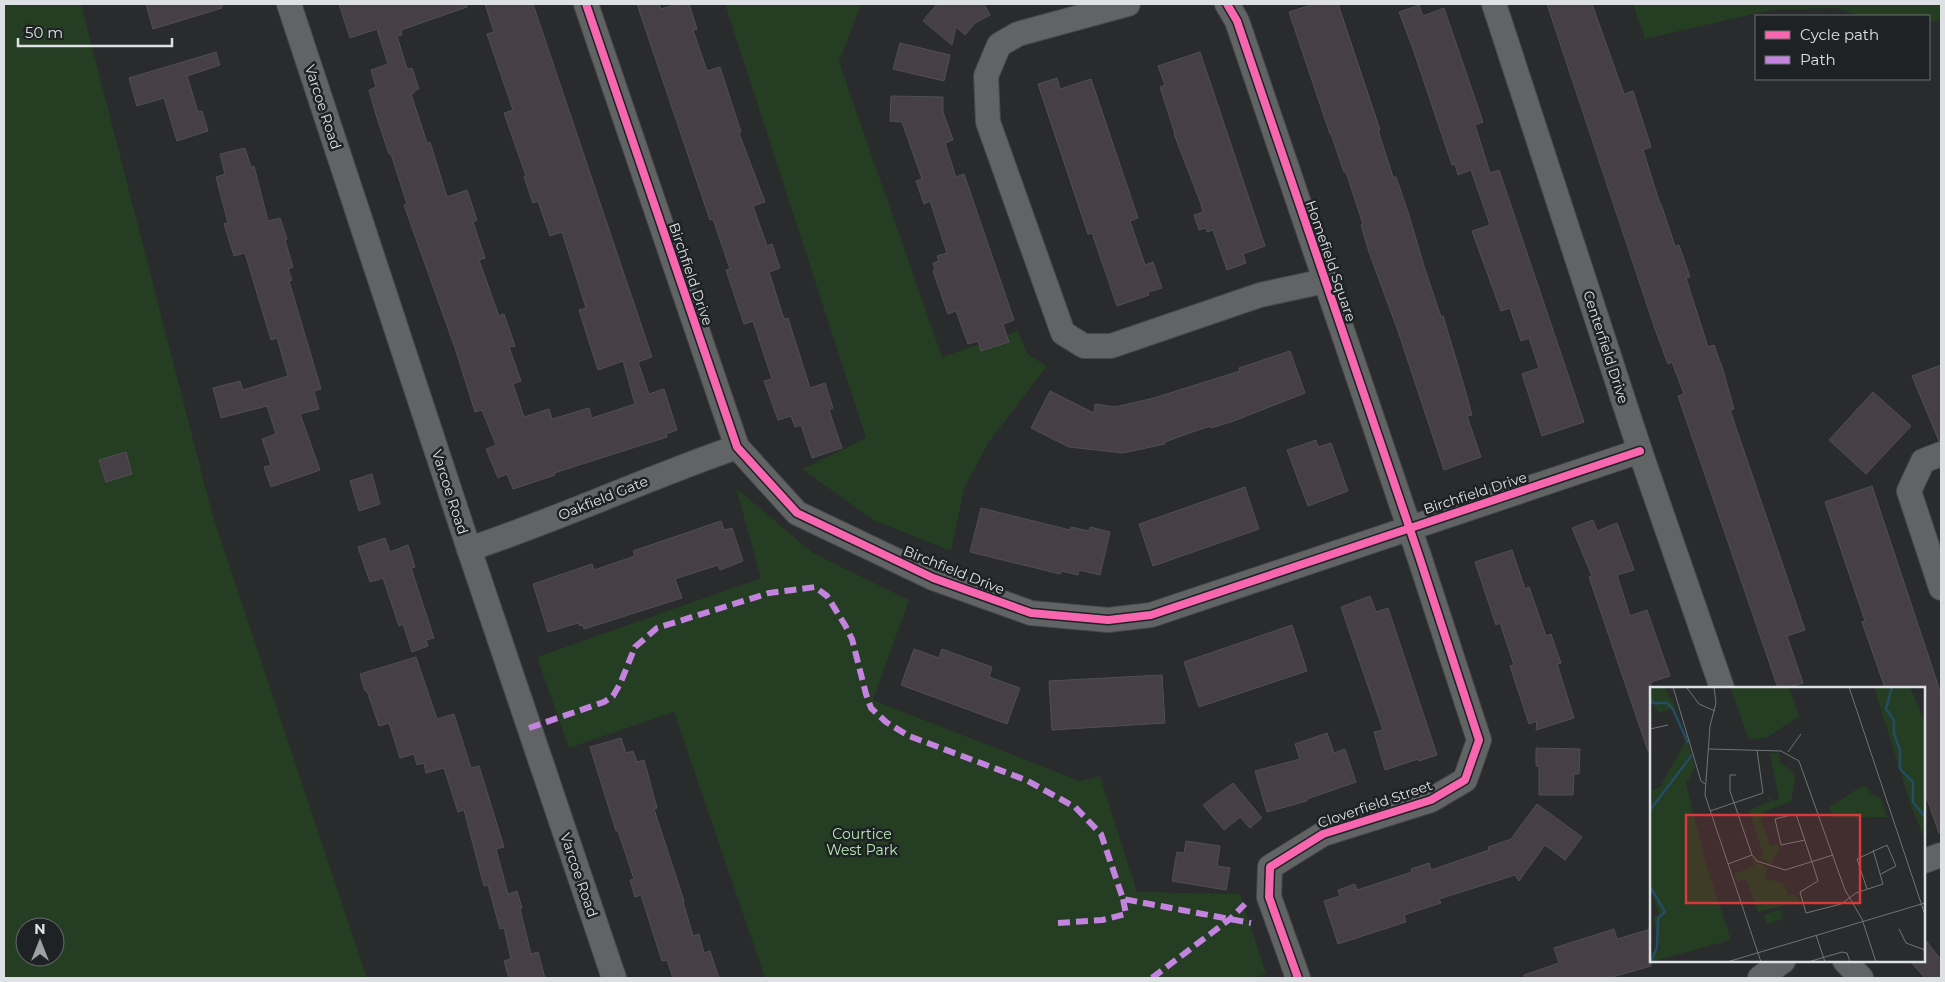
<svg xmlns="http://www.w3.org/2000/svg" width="1945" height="982" viewBox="0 0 1945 982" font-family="Montserrat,sans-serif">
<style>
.green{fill:#243d23;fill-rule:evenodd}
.building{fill:#464046;stroke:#504f51}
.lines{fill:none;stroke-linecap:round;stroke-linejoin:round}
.street-casing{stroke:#47494b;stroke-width:26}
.street{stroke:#626364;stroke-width:24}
.quiet{stroke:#c483df;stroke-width:6;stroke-dasharray:12 6;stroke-linecap:butt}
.cycleway-casing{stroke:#1e2225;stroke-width:11}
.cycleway{stroke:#f766af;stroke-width:8}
.labels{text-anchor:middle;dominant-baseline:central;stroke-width:5;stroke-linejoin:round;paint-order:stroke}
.street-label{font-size:14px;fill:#dee1e3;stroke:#1e2225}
.park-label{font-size:14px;fill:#b8ecb3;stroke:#1e2225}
.inset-river{fill:none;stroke:#244c63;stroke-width:2.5}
.inset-road{fill:none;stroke:#717476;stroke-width:1}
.view{fill:#d73a3b;fill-opacity:0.15;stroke:#d73a3b;stroke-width:2.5}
.inset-edge{fill:none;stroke:#dee1e3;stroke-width:2.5}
</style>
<rect width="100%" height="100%" fill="#292b2d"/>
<g class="green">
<path d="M 4,4 L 81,4 L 212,513 L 367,978 L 4,978 ZM 25,927 L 55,927 L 55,957 L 25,957 Z"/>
<polygon points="725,4 861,4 839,62 942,357 1018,331 1027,354 1047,366 988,443 964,489 951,551 873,520 802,469 866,438"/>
<polygon points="1633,4 1941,4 1941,21 1929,21 1929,16 1860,16 1836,8 1771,10 1645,39"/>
<polygon points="736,488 813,553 909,600 873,700 1080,781 1100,776 1137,892 1240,894 1266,974 1254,978 765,978 674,712 569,748 537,657 761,578"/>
</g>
<g class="building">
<polygon points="146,4 222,4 222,8 153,29"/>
<polygon points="339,4 467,4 467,7 401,30 402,35 397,36 407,69 412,68 419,89 414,91 414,93 411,94 427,143 430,142 447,197 467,190 477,220 473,222 485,258 479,260 499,316 504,314 515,346 509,347 521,381 513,384 524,417 549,409 552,419 589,408 592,418 635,404 623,361 598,370 579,310 586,308 562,232 550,236 538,201 533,203 524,177 526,176 504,113 513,110 487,34 494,32 485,4 533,4 652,357 638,362 649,394 664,389 677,430 666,434 667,437 554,473 555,475 513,489 507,474 498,478 486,449 496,445 482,410 475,412 455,348 404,205 407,204 391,154 389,154 376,115 369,90 376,87 371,70 388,64 377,29 350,38"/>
<polygon points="637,4 659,4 661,9 678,4 689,4 697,29 693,30 707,71 720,67 741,132 739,133 765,202 753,206 767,246 772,244 780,268 769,272 784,319 788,318 810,388 825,383 833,408 829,410 842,448 812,458 801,425 795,427 791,416 778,420 764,381 772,379 753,321 744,324 726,270 730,269 713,219 710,220"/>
<polygon points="937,4 984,4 990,15 975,23 965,35 956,27 952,45 923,21"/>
<polygon points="1314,4 1338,4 1380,130 1378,130 1393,177 1396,177 1408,212 1424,266 1441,317 1443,316 1465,389 1472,415 1467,416 1481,457 1444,470 1398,331 1369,252 1361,225 1363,224 1346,172 1344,172 1331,134 1330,134 1289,12"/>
<polygon points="1547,4 1592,4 1624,94 1633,91 1651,147 1643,150 1660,204 1661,204 1675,246 1679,245 1690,277 1686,278 1708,347 1714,345 1723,370 1734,409 1730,410 1805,630 1787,636 1803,683 1787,688 1778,688 1678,396 1684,394 1672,362 1668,364 1654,326"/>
<polygon points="1419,5 1423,16 1444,8 1483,122 1475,125 1490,173 1499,170 1584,422 1542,436 1522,374 1539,368 1529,338 1521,341 1510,308 1501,311 1472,231 1490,225 1471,170 1458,175 1455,164 1452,165 1412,46 1399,12"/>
<polygon points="900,43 950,55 944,81 893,69"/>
<polygon points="216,52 220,65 187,76 198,112 202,111 208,131 177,141 164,98 137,106 129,78"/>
<polygon points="1200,52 1265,246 1243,254 1246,263 1227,270 1213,230 1207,232 1206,228 1199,230 1194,215 1203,212 1201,204 1174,134 1175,134 1160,87 1165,85 1158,66"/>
<polygon points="1057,78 1060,89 1091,79 1138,218 1130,221 1145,265 1153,262 1162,288 1148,292 1149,295 1117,306 1092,233 1088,234 1038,84"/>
<polygon points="891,96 943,97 943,112 953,140 945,143 956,177 964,174 1014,320 1003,324 1009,342 981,351 978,341 968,344 956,311 948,314 933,271 935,270 933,263 939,261 937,256 947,253 930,201 924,204 916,181 922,179 902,122 890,121"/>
<polygon points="245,148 251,167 254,166 268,221 280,218 287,239 285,240 293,267 288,269 292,280 289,281 321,389 314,391 319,409 300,414 320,470 271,487 264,467 271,465 262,439 276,434 267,406 221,418 213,388 240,381 243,390 288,376 277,338 271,340 245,253 234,256 224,224 228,223 216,177 225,174 220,154"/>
<polygon points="1290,351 1305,393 1231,422 1211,428 1210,426 1184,435 1165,442 1165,444 1123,453 1069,447 1031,428 1050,391 1094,413 1095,404 1115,407 1154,398 1240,371 1239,368"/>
<polygon points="1941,365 1941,441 1939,441 1912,376"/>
<polygon points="1873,392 1911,426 1866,474 1829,440"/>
<polygon points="1316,440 1318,447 1331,443 1348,491 1308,506 1287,450"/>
<polygon points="126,452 132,474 106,482 99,460"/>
<polygon points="372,474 380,504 359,511 350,481"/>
<polygon points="1872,486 1941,694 1941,833 1939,833 1924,790 1924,688 1885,688 1862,622 1865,621 1825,502"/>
<polygon points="1245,487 1259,529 1153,566 1139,524"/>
<polygon points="981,508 1070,530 1071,527 1089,531 1090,527 1110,532 1100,575 1079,570 1078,575 1061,571 1060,574 970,552"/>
<polygon points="1593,520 1597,531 1617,523 1634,570 1617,575 1630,616 1647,610 1670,676 1651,682 1651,750 1648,751 1589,577 1592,576 1572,528"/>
<polygon points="721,521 724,530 732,528 743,561 720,570 718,565 675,579 682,598 584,629 583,625 580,626 578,623 548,632 533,584 592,564 594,570 635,556 633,551"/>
<polygon points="385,538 390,552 408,545 415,567 411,568 434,638 426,640 428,646 412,652 403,624 399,626 383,578 370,582 358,547"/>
<polygon points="1512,550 1525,589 1529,587 1546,636 1551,634 1561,663 1557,664 1574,718 1536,730 1537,721 1529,724 1510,666 1514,665 1500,623 1496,625 1475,562"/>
<polygon points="1370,596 1376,612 1388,608 1437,755 1419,761 1418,759 1385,770 1374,732 1383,730 1341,607"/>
<polygon points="1292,625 1307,671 1199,707 1184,662"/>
<polygon points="914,649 939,658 942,649 992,667 989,677 1020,688 1007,724 901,685"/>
<polygon points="416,657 437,719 454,714 471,768 479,766 504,847 496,849 508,894 517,891 522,908 520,909 531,954 538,952 545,978 509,978 504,961 511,959 504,928 500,929 488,885 484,886 464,810 458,812 444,768 426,773 424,763 417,765 414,754 400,758 389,723 379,726 367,691 365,691 360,674"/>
<polygon points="1162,675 1165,723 1052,730 1049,681"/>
<polygon points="1327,733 1334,753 1345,749 1356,782 1307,799 1307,801 1267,812 1255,771 1300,759 1295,744"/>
<polygon points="621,738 626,753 633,751 637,762 644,760 657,808 654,809 684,901 683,902 693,936 699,934 704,953 710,951 719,978 673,978 667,960 662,961 641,895 635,897 630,880 634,879 618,831 616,831 590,747"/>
<polygon points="1536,748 1580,749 1579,774 1574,774 1573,795 1539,795 1539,766 1536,766"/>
<polygon points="1233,783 1262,818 1250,828 1240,817 1224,830 1203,805"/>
<polygon points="1537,804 1582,837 1565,860 1545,845 1519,881 1515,875 1439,899 1441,903 1404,915 1406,922 1338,944 1324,901 1340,896 1338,890 1355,884 1357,890 1412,872 1411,869 1429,863 1431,870 1489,850 1488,847 1511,839"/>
<polygon points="1186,841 1220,846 1217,866 1230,868 1226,890 1172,881 1177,852 1184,853"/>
<polygon points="1614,929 1617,939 1651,929 1651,966 1609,978 1524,978 1524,975 1559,963 1554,948"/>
<polygon points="1924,938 1941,960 1941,978 1925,978 1910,961 1924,961"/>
</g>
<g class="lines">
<g class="street-casing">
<g id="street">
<polyline points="289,4 469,549 614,978"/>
<polyline points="586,4 737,447 797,513 933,578 1031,613 1108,620 1151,615 1640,451"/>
<polyline points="1128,4 1018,34 999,45 986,76 988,122 1063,333 1084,346 1111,346 1260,295 1325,281"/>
<polyline points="1227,4 1237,21 1419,556 1479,740 1465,780 1431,800 1323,834 1270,867 1269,897 1298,978"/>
<polyline points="1494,4 1640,451 1722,688"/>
<polyline points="1941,454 1923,461 1909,491 1941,588"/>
<path d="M 469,549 C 560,519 647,478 737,447"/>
<polyline points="1924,861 1941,855"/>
<polyline points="1845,961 1861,978"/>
<polyline points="1760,978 1783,961"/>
</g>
</g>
<use href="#street" class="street"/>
<g class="quiet">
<polyline points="529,728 604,702 613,696 620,684 635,647 657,628 769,593 815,587 827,596 845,625 852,639 866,694 871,708 886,722 909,736 1026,780 1075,807 1101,834 1123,899 1251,923"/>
<polyline points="1058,923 1102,920 1126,914 1123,899"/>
<polyline points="1152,978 1230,919 1245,904"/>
</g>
<g class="cycleway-casing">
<g id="cycleway">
<polyline points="586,4 737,447 797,513 933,578 1031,613 1108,620 1151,615 1640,451"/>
<polyline points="1227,4 1237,21 1419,556 1479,740 1465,780 1431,800 1323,834 1270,867 1269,897 1298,978"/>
</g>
</g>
<use href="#cycleway" class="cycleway"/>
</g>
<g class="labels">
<g class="street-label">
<text transform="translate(323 107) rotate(72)">Varcoe Road</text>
<text transform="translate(1331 261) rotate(71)">Homefield Square</text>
<text transform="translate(691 274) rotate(71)">Birchfield Drive</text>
<text transform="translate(1606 347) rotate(72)">Centerfield Drive</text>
<text transform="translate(450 492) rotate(72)">Varcoe Road</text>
<text transform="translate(1475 493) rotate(-18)">Birchfield Drive</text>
<text transform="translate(603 498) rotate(-22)">Oakfield Gate</text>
<text transform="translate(954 570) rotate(22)">Birchfield Drive</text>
<text transform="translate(1375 804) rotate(-19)">Cloverfield Street</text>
<text transform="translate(579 875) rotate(71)">Varcoe Road</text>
</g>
<g class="park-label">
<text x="862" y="834">Courtice<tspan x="862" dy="16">West Park</tspan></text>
</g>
</g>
<g transform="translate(1650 687)">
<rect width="275" height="275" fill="#292b2d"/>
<path d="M 0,0 L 14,0 L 26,20 L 9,26 L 0,13 ZM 80,0 L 139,0 L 149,29 L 118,50 L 99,53 ZM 224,0 L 260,0 L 275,35 L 275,153 L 261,119 ZM 37,52 L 45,81 L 36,97 L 55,174 L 81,253 L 0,275 L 0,266 L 10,262 L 3,230 L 9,227 L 0,201 L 0,115 L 3,111 L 1,104 L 10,100 ZM 129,66 L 130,75 L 143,86 L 145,92 L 141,115 L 115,124 L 111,133 L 120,159 L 127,157 L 130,161 L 121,177 L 108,170 L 113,167 L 99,123 L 120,115 L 116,107 L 123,114 L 129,112 L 120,67 ZM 210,100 L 217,100 L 220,106 L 231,111 L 237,130 L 183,131 L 179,120 ZM 102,171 L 117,181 L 114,191 L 134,197 L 138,207 L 147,208 L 149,215 L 108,225 L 96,192 L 87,195 L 84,187 L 104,179 ZM 130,222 L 133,232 L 117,237 L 114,228 Z" fill="#243d23"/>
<path class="inset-river" d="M 242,0 L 236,22 L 244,33 L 244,47 L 250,63 L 250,82 L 263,95 L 263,115 L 275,130M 0,12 L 3,16 L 17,16 L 23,22 L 38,56M 0,123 L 42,68M 0,199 L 15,225 L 8,231 L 7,260 L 1,275"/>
<path class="inset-road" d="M 23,0 L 51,94 L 55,97M 64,0 L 66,16 L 60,39 L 55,108 L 111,275M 199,0 L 275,228M 37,1 L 49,17 L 65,24M 0,42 L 18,38M 59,62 L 131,64 L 149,74 L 195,203 L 212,232 L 226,275M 138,65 L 151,47M 86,88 L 80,88 L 80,104 L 102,168 L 107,174 L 135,183 L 183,168M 60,124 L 113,106 L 107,63M 155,153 L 131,158 L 125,132 L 145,127 L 147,130 L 163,178 L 168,194 L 150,205 L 156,226 L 191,217 L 206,206 L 233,197 L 223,163M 78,177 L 102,168M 217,202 L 207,172 L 237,158 L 246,179 L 231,187M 249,242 L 256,256 L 275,263M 166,248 L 175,275M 77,275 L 275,216M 158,275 L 192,265 L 197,266 L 200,275"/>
<path class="view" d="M 36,128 L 210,128 L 210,216 L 36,216 Z"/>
<rect width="275" height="275" class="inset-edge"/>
</g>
<rect width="1945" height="982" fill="none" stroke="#dee1e3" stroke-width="10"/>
<rect x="1755" y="15" width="175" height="65" fill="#1e2225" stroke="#6b6e71"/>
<rect x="1765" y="31" width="25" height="8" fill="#f766af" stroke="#6b6e71"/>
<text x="1800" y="40" font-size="15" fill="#dee1e3">Cycle path</text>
<rect x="1765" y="56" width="25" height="8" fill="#c483df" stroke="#6b6e71"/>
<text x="1800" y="65" font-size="15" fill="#dee1e3">Path</text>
<g transform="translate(40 942)"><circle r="24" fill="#1e2225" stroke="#6b6e71"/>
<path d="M0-4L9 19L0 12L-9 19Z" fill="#9fa1a3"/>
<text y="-8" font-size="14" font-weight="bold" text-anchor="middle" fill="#dee1e3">N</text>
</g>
<path d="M18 38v8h154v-8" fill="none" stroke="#dee1e3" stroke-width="2.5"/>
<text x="25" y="38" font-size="15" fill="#dee1e3" stroke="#1e2225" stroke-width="4" paint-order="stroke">50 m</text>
</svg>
